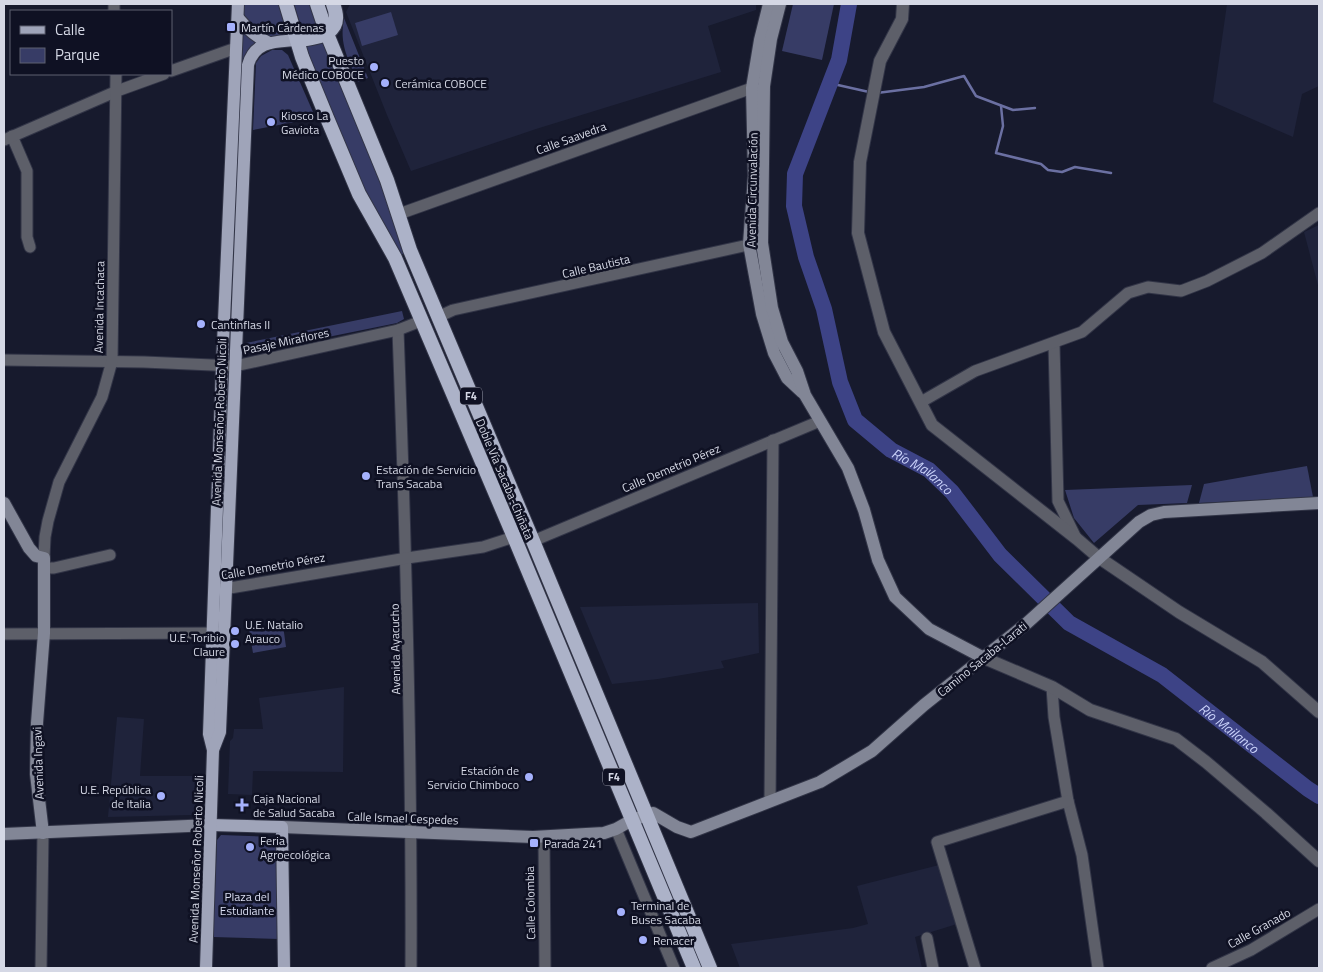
<svg xmlns="http://www.w3.org/2000/svg" width="1323" height="972" viewBox="0 0 1323 972" font-family="'Titillium Web',sans-serif">
<style>
.built{fill:#1f233b}
.green{fill:#373c66}
.lines{fill:none;stroke-linecap:round;stroke-linejoin:round}
.stream{stroke:#6b70a2;stroke-width:2.5}
.river{stroke:#3d4386;stroke-width:16}
.minor-casing{stroke:#323547;stroke-width:13}
.tertiary-casing{stroke:#323547;stroke-width:14}
.secondary-casing{stroke:#323547;stroke-width:14}
.primary-casing{stroke:#323547;stroke-width:14}
.trunk-casing{stroke:#323547;stroke-width:16}
.minor{stroke:#5d5f69;stroke-width:11}
.tertiary{stroke:#5d5f69;stroke-width:12}
.secondary{stroke:#828696;stroke-width:12}
.primary{stroke:#9fa4b9;stroke-width:12}
.trunk{stroke:#acb2c8;stroke-width:14}
.poi-dot{fill:#a5b1fc;stroke:#0f1123;stroke-width:2}
.labels{text-anchor:middle;dominant-baseline:central;stroke-width:5;stroke-linejoin:round;paint-order:stroke}
.shield{fill:#0f1123;stroke:#9a9cab;stroke-width:1}
.shield-label{font-size:11px;font-weight:bold;fill:#d5d8e5}
.poi-label{font-size:12px;fill:#d5d8e5;stroke:#0f1123;text-anchor:start}
.street-label{font-size:12px;fill:#d5d8e5;stroke:#0f1123}
.park-label{font-size:12px;fill:#d9ddf1;stroke:#0f1123}
.water-label{font-size:14px;font-style:italic;fill:#cbd3fb;stroke:#0f1123}
</style>
<rect width="100%" height="100%" fill="#171a2d"/>
<g class="built">
<polygon points="350,4 756,4 756,10 708,26 721,72 536,129 411,171 387,115 346,12"/>
<polygon points="1227,4 1319,4 1319,86 1302,94 1293,137 1213,102"/>
<polygon points="1319,225 1319,289 1304,232"/>
<polygon points="758,603 759,653 721,661 724,668 658,679 612,684 580,607"/>
<polygon points="344,687 343,772 253,771 252,795 228,794 230,741 233,738 234,729 263,729 259,698"/>
<polygon points="117,717 144,719 140,776 198,776 197,810 191,815 108,817"/>
<polygon points="939,865 957,924 915,937 922,968 740,968 731,944 853,928 868,924 857,886"/>
</g>
<g class="green">
<polygon points="242,4 279,4 288,35 268,37 260,34 243,15"/>
<path d="M 294,4 L 311,4 L 321,32 C 300,36 299,19 294,4 Z"/>
<polygon points="793,4 834,4 822,60 782,51"/>
<polygon points="391,12 398,35 362,46 355,23"/>
<path d="M 344,18 L 368,78 L 358,82 C 348,58 339,45 344,18 Z"/>
<polygon points="242,31 257,42 251,49 231,351 229,354 228,351"/>
<polygon points="324,41 380,175 404,253 400,256 363,189 303,45"/>
<polygon points="272,50 282,50 288,55 313,112 310,119 253,130 256,63 261,56"/>
<polygon points="402,311 404,319 397,323 244,354 246,343"/>
<polygon points="1307,466 1313,497 1199,503 1204,484"/>
<polygon points="1192,485 1187,503 1138,505 1094,543 1074,518 1065,490"/>
<polygon points="283,625 286,647 253,653 249,630"/>
<polygon points="221,835 274,837 277,840 279,939 213,937 217,840"/>
</g>
<g class="lines">
<g class="stream">
<polyline points="829,83 869,92"/>
<polyline points="877,93 924,87 964,76 976,96 1013,110 1035,108"/>
<polyline points="1001,106 1003,126 996,153 1041,164 1048,170 1062,172 1075,167 1111,173"/>
</g>
<path class="river" id="s1" d="M 849,4 L 839,60 L 795,174 L 794,206 L 806,257 L 824,309 L 840,382 L 855,420 L 891,450 L 929,470 L 952,492 L 1000,555 L 1069,623 L 1162,675 L 1308,789 L 1319,796"/>
<g class="minor-casing">
<g id="minor">
<polyline points="114,4 114,11"/>
<polyline points="171,71 236,48"/>
<polyline points="12,136 27,171 27,237 30,247"/>
<polyline points="4,140 117,91 164,74"/>
<polyline points="399,214 752,88"/>
<polyline points="438,317 453,310 757,243"/>
<path d="M 398,330 C 406,543 412,755 411,968"/>
<polyline points="1054,344 1058,501 1076,538"/>
<polyline points="4,360 144,362 235,366 398,330 421,321"/>
<polyline points="921,402 975,371 1082,332 1128,293 1148,287 1181,291 1207,281 1262,253 1319,213"/>
<polyline points="533,541 820,421"/>
<polyline points="44,558 45,537 48,521 59,482 102,397 112,361 116,74"/>
<polyline points="44,568 54,568 110,555"/>
<polyline points="218,590 407,558 483,547 514,537"/>
<polyline points="4,634 222,633"/>
<polyline points="1052,687 1054,717 1068,801 1082,855 1098,968"/>
<polyline points="770,801 773,440"/>
<polyline points="616,829 674,968"/>
<polyline points="544,837 545,968"/>
<polyline points="927,938 933,968"/>
<polyline points="41,968 43,833"/>
<polyline points="975,968 937,842 1068,801"/>
<polyline points="1212,968 1251,950 1319,909"/>
</g>
</g>
<g class="tertiary-casing">
<g id="tertiary">
<polyline points="903,4 902,19 880,61 860,162 858,233 884,332 932,425 1077,539 1098,557 1179,612 1262,662 1319,712"/>
<polyline points="984,658 1052,687 1090,710 1176,739 1206,762 1266,813 1319,861"/>
</g>
</g>
<g class="secondary-casing">
<g id="secondary">
<polyline points="769,4 760,40 752,88 754,176 749,244 762,314 774,353 787,378 802,392"/>
<polyline points="780,4 771,39 764,86 762,243 772,308 782,342 797,371 805,395 848,468 864,510 878,560 895,597 929,629 984,658"/>
<polyline points="4,503 29,548 36,556 44,558 44,633 37,723 36,774 43,833"/>
<polyline points="282,827 533,837 604,833 616,829 632,820 653,813 677,827 691,832 820,782 872,751 924,705 1027,623 1139,522 1151,515 1164,512 1319,503"/>
<polyline points="4,834 211,825"/>
</g>
</g>
<g class="primary-casing">
<g id="primary">
<path d="M 238,18 C 247,29 256,37 269,43"/>
<polyline points="213,750 209,734 222,366 238,4"/>
<polyline points="211,825 282,827 284,968"/>
<path d="M 206,968 L 213,750 L 220,732 L 248,65 C 255,40 276,42 297,40"/>
</g>
</g>
<g class="trunk-casing">
<g id="trunk">
<polyline points="286,4 302,57 327,118 359,194 395,258 514,537 694,968"/>
<polyline points="317,4 327,34 387,180 410,250 533,541 710,968"/>
<path d="M 297,40 C 319,38 345,34 333,4"/>
</g>
</g>
<use href="#minor" class="minor"/>
<use href="#tertiary" class="tertiary"/>
<use href="#secondary" class="secondary"/>
<use href="#primary" class="primary"/>
<use href="#trunk" class="trunk"/>
</g>
<g class="poi-dot">
<rect x="226" y="22" width="10" height="10" rx="2.5"/>
<circle cx="374" cy="67" r="5"/>
<circle cx="385" cy="83" r="5"/>
<circle cx="271" cy="122" r="5"/>
<circle cx="201" cy="324" r="5"/>
<circle cx="366" cy="476" r="5"/>
<circle cx="235" cy="631" r="5"/>
<circle cx="235" cy="644" r="5"/>
<circle cx="529" cy="777" r="5"/>
<circle cx="161" cy="796" r="5"/>
<path d="M239.5 797.5h5v5h5v5h-5v5h-5v-5h-5v-5h5z"/>
<rect x="529" y="838" width="10" height="10" rx="2.5"/>
<circle cx="250" cy="847" r="5"/>
<circle cx="621" cy="912" r="5"/>
<circle cx="643" cy="940" r="5"/>
</g>
<g class="labels">
<g class="shield">
<rect x="460" y="387.5" width="22" height="17" rx="4"/>
<rect x="603" y="768.5" width="22" height="17" rx="4"/>
</g>
<g class="shield-label">
<text x="471" y="396">F4</text>
<text x="614" y="777">F4</text>
</g>
<g class="poi-label">
<text x="241" y="27">Martín Cárdenas</text>
<text x="364" y="60" text-anchor="end">Puesto<tspan x="364" dy="14">Médico COBOCE</tspan></text>
<text x="395" y="83">Cerámica COBOCE</text>
<text x="281" y="115">Kiosco La<tspan x="281" dy="14">Gaviota</tspan></text>
<text x="211" y="324">Cantinflas II</text>
<text x="376" y="469">Estación de Servicio<tspan x="376" dy="14">Trans Sacaba</tspan></text>
<text x="245" y="624">U.E. Natalio<tspan x="245" dy="14">Arauco</tspan></text>
<text x="225" y="637" text-anchor="end">U.E. Toribio<tspan x="225" dy="14">Claure</tspan></text>
<text x="519" y="770" text-anchor="end">Estación de<tspan x="519" dy="14">Servicio Chimboco</tspan></text>
<text x="151" y="789" text-anchor="end">U.E. República<tspan x="151" dy="14">de Italia</tspan></text>
<text x="253" y="798">Caja Nacional<tspan x="253" dy="14">de Salud Sacaba</tspan></text>
<text x="260" y="840">Feria<tspan x="260" dy="14">Agroecológica</tspan></text>
<text x="544" y="843">Parada 241</text>
<text x="631" y="905">Terminal de<tspan x="631" dy="14">Buses Sacaba</tspan></text>
<text x="653" y="940">Renacer</text>
</g>
<g class="street-label">
<text transform="translate(571 138) rotate(-20)">Calle Saavedra</text>
<text transform="translate(752 190) rotate(-89)">Avenida Circunvalación</text>
<text transform="translate(596 266) rotate(-13)">Calle Bautista</text>
<text transform="translate(99 307) rotate(-89)">Avenida Incachaca</text>
<text transform="translate(286 341) rotate(-12)">Pasaje Miraflores</text>
<text transform="translate(219 422) rotate(-88)">Avenida Monseñor Roberto Nicoli</text>
<text transform="translate(671 468) rotate(-23)">Calle Demetrio Pérez</text>
<text transform="translate(505 479) rotate(67)">Doble Vía Sacaba-Chiñata</text>
<text transform="translate(273 566) rotate(-10)">Calle Demetrio Pérez</text>
<text transform="translate(395 649) rotate(-91)">Avenida Ayacucho</text>
<text transform="translate(982 659) rotate(-39)">Camino Sacaba-Larati</text>
<text transform="translate(38 763) rotate(-92)">Avenida Ingavi</text>
<text transform="translate(403 818) rotate(2)">Calle Ismael Cespedes</text>
<text transform="translate(196 859) rotate(-88)">Avenida Monseñor Roberto Nicoli</text>
<text transform="translate(530 903) rotate(-91)">Calle Colombia</text>
<text transform="translate(1259 928) rotate(-29)">Calle Granado</text>
</g>
<g class="park-label">
<text x="247" y="896">Plaza del<tspan x="247" dy="14">Estudiante</tspan></text>
</g>
<g class="water-label">
<text stroke="none"><textPath href="#s1" startOffset="519">Río Mailanco</textPath></text>
<text stroke="none"><textPath href="#s1" startOffset="924">Río Mailanco</textPath></text>
</g>
</g>
<rect width="1323" height="972" fill="none" stroke="#d5d8e5" stroke-width="10"/>
<rect x="10" y="10" width="162" height="65" fill="#0f1123" stroke="#5e6171"/>
<rect x="20" y="26" width="25" height="8" fill="#9fa4b9" stroke="#5e6171"/>
<text x="55" y="35" font-size="15" fill="#d5d8e5">Calle</text>
<rect x="20" y="48" width="25" height="15" fill="#373c66" stroke="#5e6171"/>
<text x="55" y="60" font-size="15" fill="#d5d8e5">Parque</text>
</svg>
